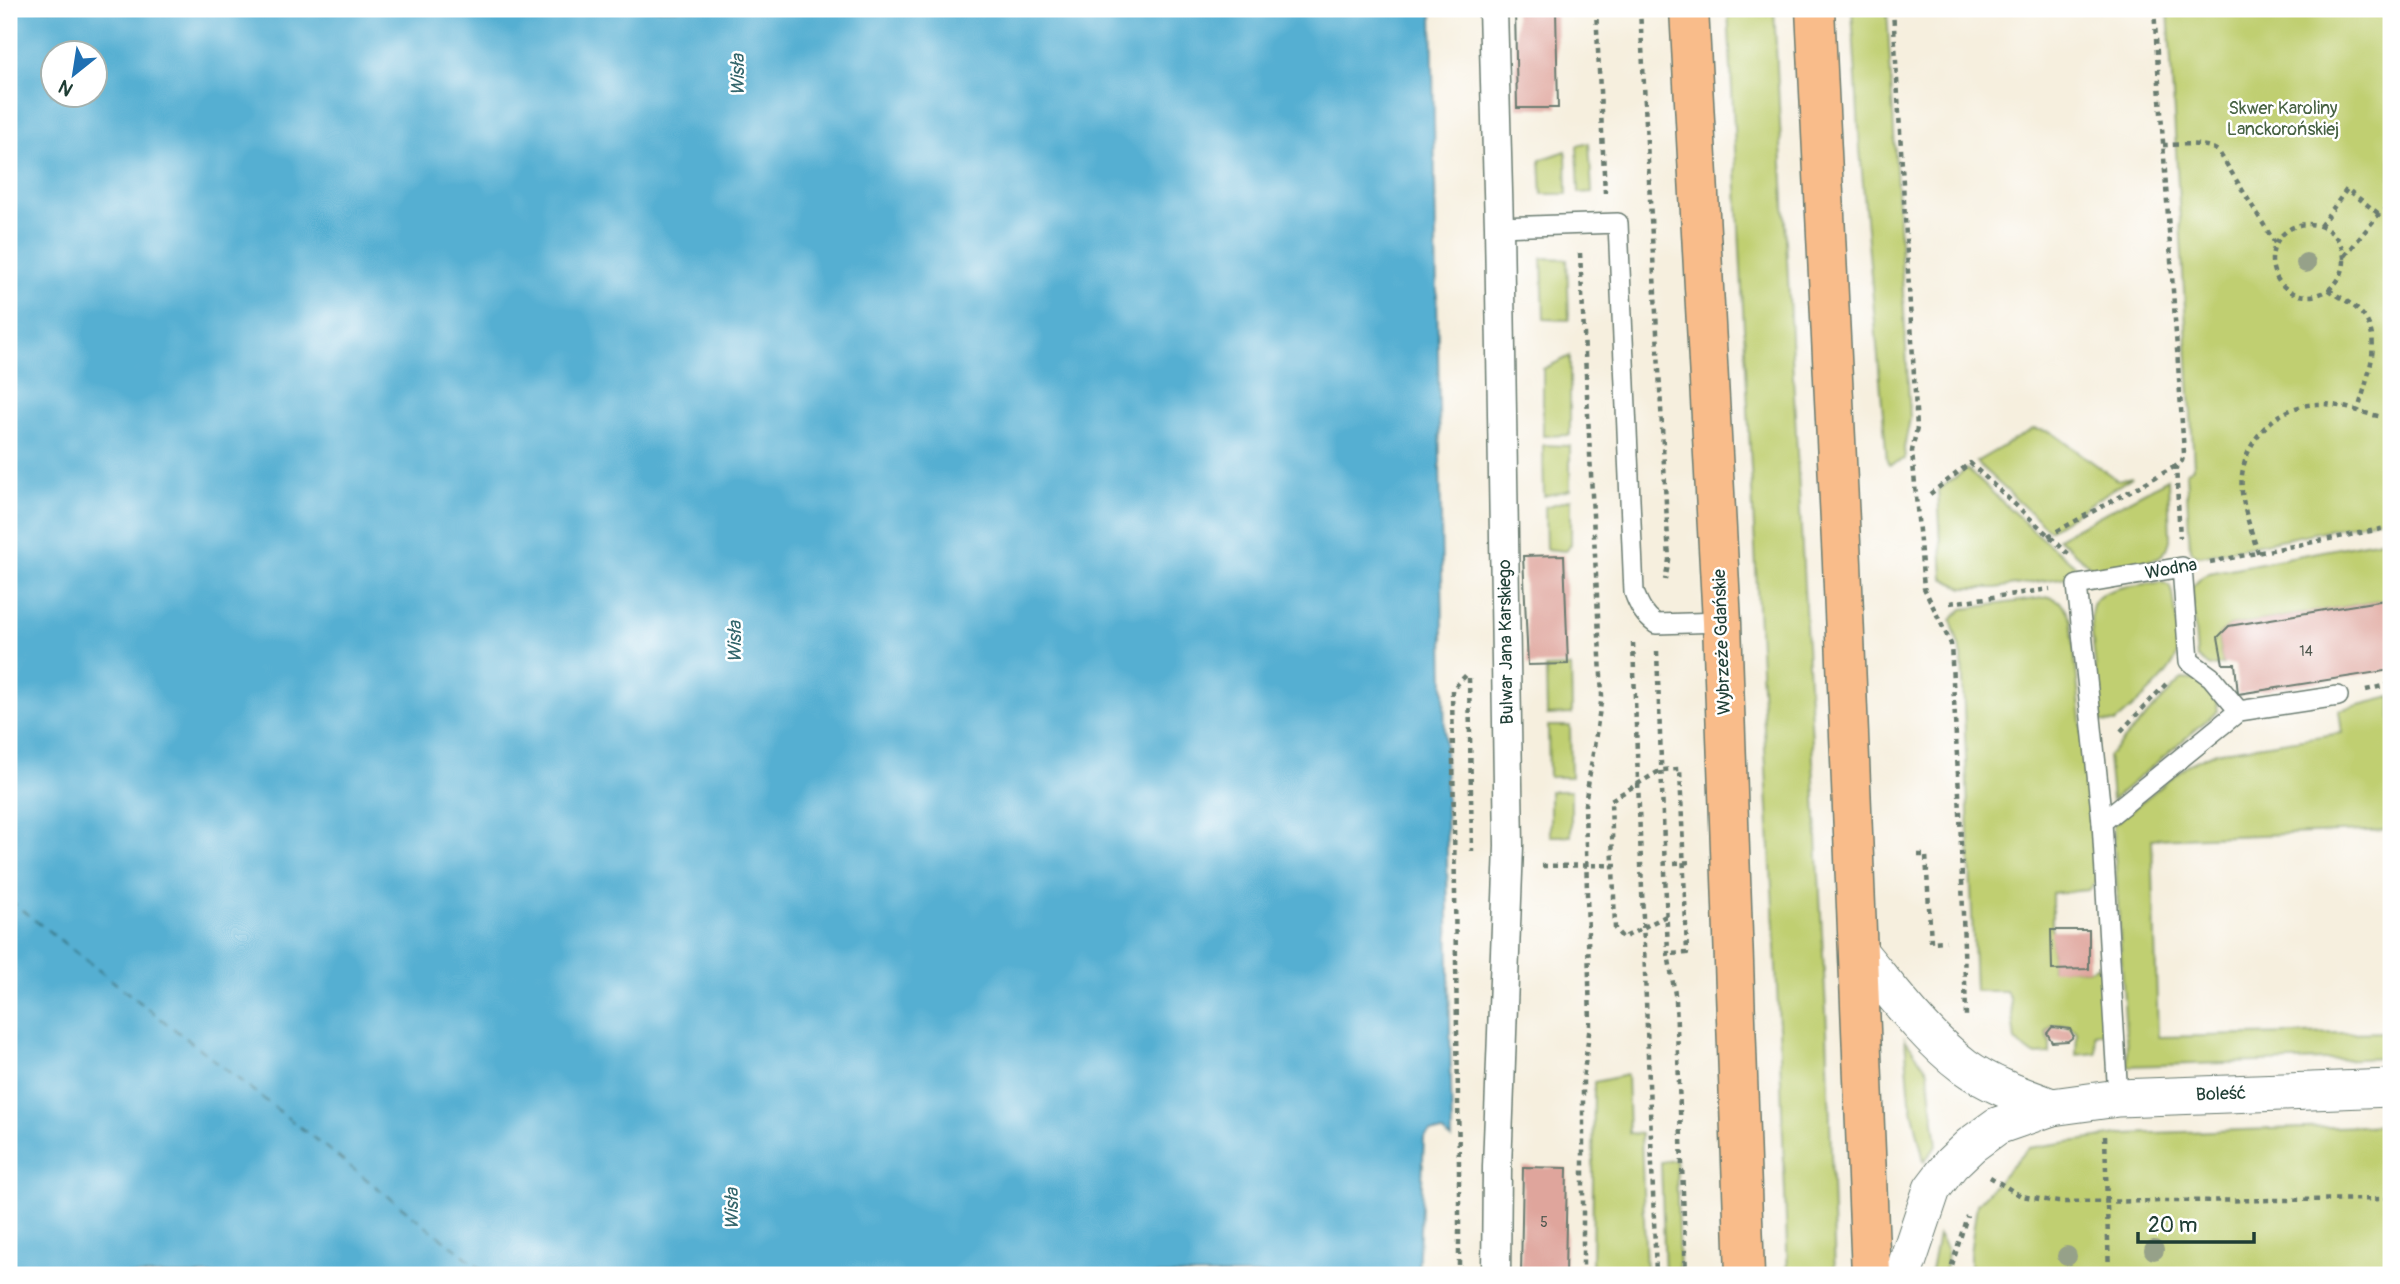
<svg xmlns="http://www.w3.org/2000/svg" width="2400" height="1284" viewBox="0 0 2400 1284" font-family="Pangolin,sans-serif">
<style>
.green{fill:#c0cf71;stroke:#708652;stroke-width:2}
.water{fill:#54afd2;stroke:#3a7683;stroke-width:2;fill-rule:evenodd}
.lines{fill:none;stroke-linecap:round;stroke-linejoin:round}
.ferry{stroke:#32656b;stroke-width:2;stroke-dasharray:9 7;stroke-linecap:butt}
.building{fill:#dfa59c}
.service-casing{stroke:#6a7b70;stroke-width:22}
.pedestrian-casing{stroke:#6a7b70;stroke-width:31}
.minor-casing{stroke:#6a7b70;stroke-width:39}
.primary-casing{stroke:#6a7b70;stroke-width:41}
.path{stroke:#6a7b70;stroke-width:4.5;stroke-dasharray:5 5;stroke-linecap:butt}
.service{stroke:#fff;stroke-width:19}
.pedestrian{stroke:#fff;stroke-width:28}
.minor{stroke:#fff;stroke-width:37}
.primary{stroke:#f9bc8a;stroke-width:38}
.tree{fill:#96a189}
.labels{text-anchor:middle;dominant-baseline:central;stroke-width:5;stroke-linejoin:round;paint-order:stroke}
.number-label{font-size:14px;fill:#4f574e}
.park-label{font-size:18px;fill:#476243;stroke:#fff}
.street-label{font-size:18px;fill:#1f3d34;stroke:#fff}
.water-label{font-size:19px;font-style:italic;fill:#32656b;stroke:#fff}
</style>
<rect width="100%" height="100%" fill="#fff"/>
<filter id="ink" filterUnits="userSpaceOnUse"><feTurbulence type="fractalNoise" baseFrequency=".0143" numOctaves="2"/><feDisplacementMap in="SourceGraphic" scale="14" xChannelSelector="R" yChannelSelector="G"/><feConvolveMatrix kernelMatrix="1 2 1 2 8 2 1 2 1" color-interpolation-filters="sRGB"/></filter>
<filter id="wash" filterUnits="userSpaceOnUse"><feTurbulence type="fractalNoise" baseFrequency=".00686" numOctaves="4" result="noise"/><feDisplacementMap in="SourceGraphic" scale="28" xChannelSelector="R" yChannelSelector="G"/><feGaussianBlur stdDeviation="1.57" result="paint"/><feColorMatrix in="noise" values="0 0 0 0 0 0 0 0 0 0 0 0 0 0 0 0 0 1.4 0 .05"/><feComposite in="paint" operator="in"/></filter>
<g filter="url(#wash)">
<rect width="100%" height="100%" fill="#f6efde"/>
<g class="green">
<polygon points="1728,9 1774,9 1827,1030 1835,1275 1788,1275 1779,1028"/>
<polygon points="1852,9 1887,9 1910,419 1904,448 1905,459 1889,465 1887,461 1860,149"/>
<polygon points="2168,9 2391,9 2391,517 2201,556 2194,554 2190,549 2186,472 2194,467"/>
<polygon points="1589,143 1592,192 1579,193 1577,146"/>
<polygon points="1566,151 1567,194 1542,194 1540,160"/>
<polygon points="1542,258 1567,259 1569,320 1544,319"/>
<polygon points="1570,356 1570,435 1543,436 1543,369"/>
<polygon points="2033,429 2051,432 2117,480 2132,477 2049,530 1976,462"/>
<polygon points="1543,445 1570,446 1570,490 1544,496"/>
<polygon points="1967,469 2038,535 2077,567 2080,575 1996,588 1963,588 1943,578 1938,490"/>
<polygon points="2168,479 2170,540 2167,549 2159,558 2097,572 2058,538"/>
<polygon points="1571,499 1571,545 1565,551 1546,549 1545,507"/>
<polygon points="2391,538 2391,599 2229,626 2218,637 2223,664 2210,667 2197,657 2192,587 2202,577 2209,573"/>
<path d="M 2162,582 L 2170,586 L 2173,593 C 2175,611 2179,630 2178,648 C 2178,672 2132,707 2115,723 L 2101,722 L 2091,622 C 2091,616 2091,610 2093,605 C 2101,585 2143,585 2162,582 Z"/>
<path d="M 2050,597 C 2062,600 2066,608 2071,619 L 2097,880 L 2089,890 L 2052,893 L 2052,969 L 2089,969 L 2100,965 L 2104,1033 L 2095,1034 L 2096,1053 L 2076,1055 L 2077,1032 L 2067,1025 L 2052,1025 L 2046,1032 L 2050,1043 L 2050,1054 L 2034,1055 L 2015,1041 L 2010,999 L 2006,991 L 1975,991 L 1962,656 L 1951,620 L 1963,609 Z"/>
<polygon points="1571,667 1572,714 1547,715 1546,668"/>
<polygon points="2182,679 2198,680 2216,698 2218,711 2112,800 2108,756"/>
<polygon points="2391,697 2391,830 2152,839 2158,1037 2391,1032 2391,1058 2128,1066 2113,825 2187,765 2216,752 2342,733 2339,710"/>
<polygon points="1548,726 1570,726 1571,777 1549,777"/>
<rect x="1550" y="791" width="21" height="45"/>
<polygon points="1905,1039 1928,1071 1937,1146 1924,1161 1910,1100"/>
<polygon points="1627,1075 1629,1133 1641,1134 1646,1275 1592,1275 1594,1082"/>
<polygon points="2391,1125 2391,1275 1970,1275 1970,1253 1977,1204 2028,1148 2125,1134"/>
<polygon points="1676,1160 1679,1273 1665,1275 1661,1162"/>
<polygon points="1938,1235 1947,1249 1945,1275 1930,1275"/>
</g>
<path class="water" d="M 9,9 L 1432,9 L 1452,1139 L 1442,1132 L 1430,1132 L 1424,1138 L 1418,1275 L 9,1275 ZM 52,52 L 94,52 L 94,94 L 52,94 Z"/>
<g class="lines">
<polyline class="ferry" points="9,900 489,1275"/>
</g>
<g id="blocks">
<g class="building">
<polygon points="1515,9 1556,9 1558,108 1517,108"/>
<polygon points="1564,555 1568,664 1528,665 1523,556"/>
<polygon points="2391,599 2391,670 2238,694 2235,664 2223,664 2218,637 2229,626"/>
<polygon points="2051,930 2089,930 2089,969 2052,970"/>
<polygon points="2052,1027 2070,1029 2073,1035 2072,1038 2068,1041 2052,1042 2047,1033"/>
<polygon points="1523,1167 1567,1168 1565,1275 1521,1275"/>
</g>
</g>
</g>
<g filter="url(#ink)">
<use href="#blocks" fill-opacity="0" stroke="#6a7b70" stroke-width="2"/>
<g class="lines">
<g class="service-casing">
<g id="service">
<path d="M 1499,227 L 1618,223 L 1634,592 C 1639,606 1644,615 1656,624 L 1722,622"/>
<polyline points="2102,822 2077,585 2182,567 2189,661 2211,677 2239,711"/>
<polyline points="2118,1098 2102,822 2239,711 2338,696"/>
</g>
</g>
<g class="pedestrian-casing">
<polyline id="pedestrian" points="1493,9 1499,227 1509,846 1497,1167 1496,1275"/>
</g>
<g class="minor-casing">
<g id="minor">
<path d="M 1858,951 C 1890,989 1924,1036 1964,1066 C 1990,1085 2022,1096 2052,1107"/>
<polyline points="1903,1275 1932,1189 1951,1164 1971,1145 1997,1126 2052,1107 2118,1098 2391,1088"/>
</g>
</g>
<g class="primary-casing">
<g id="primary">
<polyline points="1689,9 1722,622 1745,1275"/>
<polyline points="1815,9 1842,563 1871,1275"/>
</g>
</g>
<g class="path">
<polyline points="1596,9 1605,193"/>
<polyline points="1640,9 1669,560 1665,580"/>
<polyline points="1893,9 1917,428 1912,451 1924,588 1951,644 1960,812 1966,1016"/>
<polyline points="2154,9 2184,453 2182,461 2176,466 2180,538"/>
<polyline points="2387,9 2391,28"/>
<path d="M 2163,145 C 2180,145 2206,141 2219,152 L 2275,243"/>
<circle cx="2308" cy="260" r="36"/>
<polyline points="2320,226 2347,189 2379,214"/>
<polyline points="1580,253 1602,696 1585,804 1590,1025 1583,1080 1583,1275"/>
<polyline points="2345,256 2379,214 2391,206"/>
<path d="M 2329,290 C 2339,297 2352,303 2360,312 C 2386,338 2365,382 2358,411"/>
<polyline points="1930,494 1970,463 2072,557"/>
<polyline points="2048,536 2176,466"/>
<path d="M 2258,553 C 2251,528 2237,496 2243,469 C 2250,433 2281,405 2318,404 C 2343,403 2366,416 2391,418"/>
<polyline points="2210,562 2391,527"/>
<polyline points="1950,603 2050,589"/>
<polyline points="1633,643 1656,1275"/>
<polyline points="1657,651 1668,954 1676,1000 1686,1275"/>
<polyline points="1469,678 1472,851"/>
<polyline points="2366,690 2391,684"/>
<polyline points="2121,731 2168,682"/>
<polyline points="1918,855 1926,855 1931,942 1946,941"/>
<polyline points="1674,863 1692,862"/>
<polyline points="1542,866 1620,865"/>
<polyline points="1666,916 1623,938 1615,929 1611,800 1661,770 1680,769 1687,953 1668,954"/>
<polyline points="2105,1136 2109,1275"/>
<polyline points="1990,1177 2021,1196 2058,1202 2391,1199"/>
<polyline points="1459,1275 1459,1165 1452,690 1469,672"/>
<polyline points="1949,1275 1967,1216"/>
</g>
<use href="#service" class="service"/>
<use href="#pedestrian" class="pedestrian"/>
<use href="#minor" class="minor"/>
<use href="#primary" class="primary"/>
</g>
<g class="tree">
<circle cx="2306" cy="263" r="10"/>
<circle cx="2154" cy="1250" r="10"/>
<circle cx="2067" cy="1256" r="10"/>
</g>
</g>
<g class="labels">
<g class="number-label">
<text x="2306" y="651">14</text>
<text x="1544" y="1222">5</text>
</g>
<g class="park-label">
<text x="2283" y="108">Skwer Karoliny<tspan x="2283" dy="21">Lanckorońskiej</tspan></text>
</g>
<g class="street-label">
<text transform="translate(2171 569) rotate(-10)">Wodna</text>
<text transform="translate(1506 642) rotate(-91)">Bulwar Jana Karskiego</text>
<text transform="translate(1722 642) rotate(-92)">Wybrzeże Gdańskie</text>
<text transform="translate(2221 1094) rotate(-2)">Boleść</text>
</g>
<g class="water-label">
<text transform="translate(738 75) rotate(-90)">Wisła</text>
<text transform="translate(735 642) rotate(-90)">Wisła</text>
<text transform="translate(732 1209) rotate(-90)">Wisła</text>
</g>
</g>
<rect width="2400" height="1284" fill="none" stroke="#fff" stroke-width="35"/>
<g transform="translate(74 74) rotate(210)"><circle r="33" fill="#ffffff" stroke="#a5b1ae" stroke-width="2"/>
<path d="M0-5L12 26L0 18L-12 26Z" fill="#1f6fb2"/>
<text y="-10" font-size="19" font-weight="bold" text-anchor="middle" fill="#1f3d34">N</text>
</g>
<path d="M2138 1232v10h116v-10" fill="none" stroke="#1f3d34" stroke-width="3.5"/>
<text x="2148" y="1232" font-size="21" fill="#1f3d34" stroke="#ffffff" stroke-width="5" paint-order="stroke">20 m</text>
</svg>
